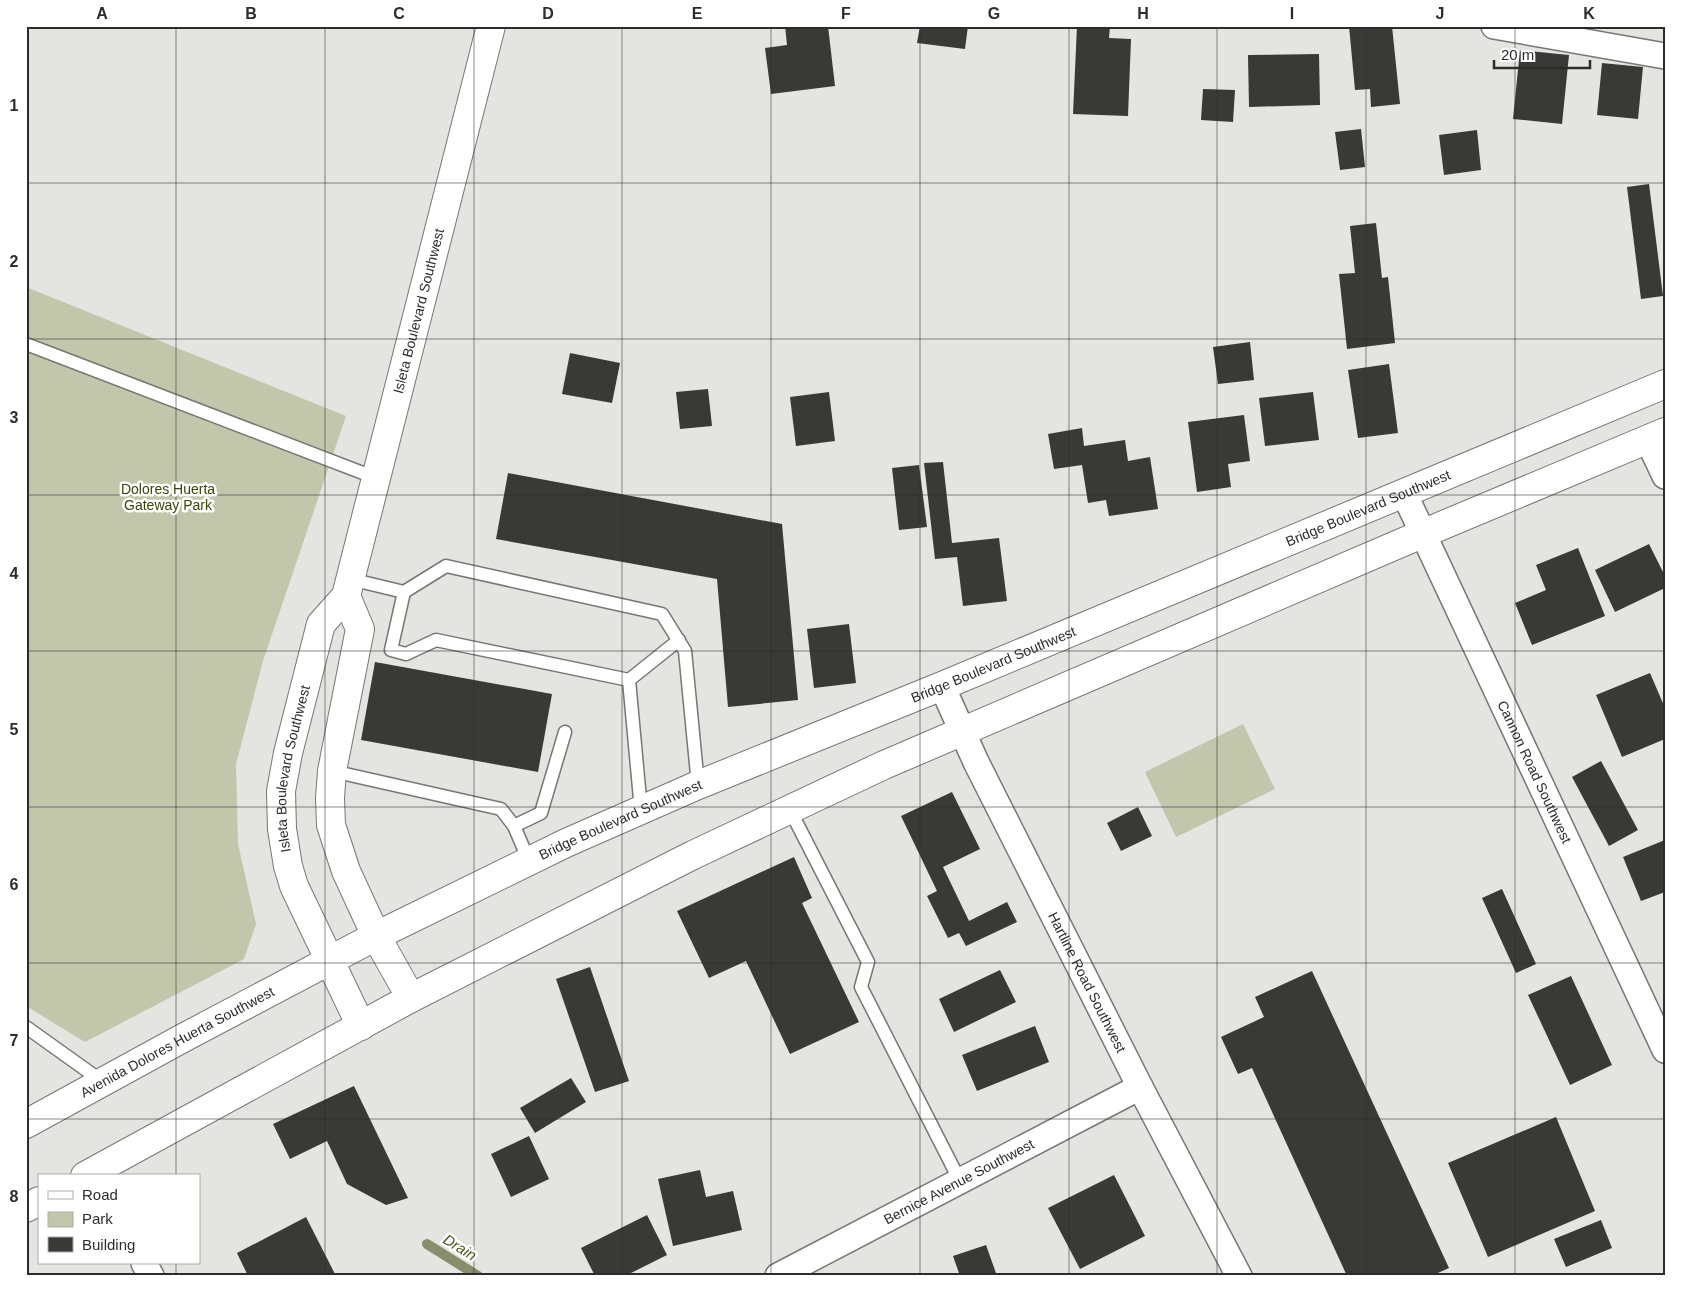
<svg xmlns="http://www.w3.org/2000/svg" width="1691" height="1302" viewBox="0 0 1691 1302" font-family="Helvetica,sans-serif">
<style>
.green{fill:#c2c6aa}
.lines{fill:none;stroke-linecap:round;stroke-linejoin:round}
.stream{stroke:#888d6c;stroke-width:10}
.building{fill:#393a36}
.service-casing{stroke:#777773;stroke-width:15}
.minor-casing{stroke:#777773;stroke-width:28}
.secondary-casing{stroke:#777773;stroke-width:30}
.service{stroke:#fff;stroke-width:12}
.minor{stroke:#fff;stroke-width:25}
.secondary{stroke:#fff;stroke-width:28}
.grid{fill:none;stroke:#2c2d2b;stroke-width:1;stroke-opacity:0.55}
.labels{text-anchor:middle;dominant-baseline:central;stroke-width:5;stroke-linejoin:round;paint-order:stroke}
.street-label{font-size:14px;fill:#2c2d2b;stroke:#fff}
.park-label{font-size:14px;fill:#3d4205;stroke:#fff}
.water-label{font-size:15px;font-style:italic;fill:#51561e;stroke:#fff}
.neatline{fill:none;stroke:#2c2d2b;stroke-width:2}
.grid-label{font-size:16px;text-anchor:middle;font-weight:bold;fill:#2c2d2b}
</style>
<rect width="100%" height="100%" fill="#e4e4e0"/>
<g class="green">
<polygon points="26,287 346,416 263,661 236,764 238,844 256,924 244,959 85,1042 26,1006"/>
<polygon points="1243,724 1275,789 1176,837 1145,772"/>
</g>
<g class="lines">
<polyline class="stream" points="427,1244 478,1276"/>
</g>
<g class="building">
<polygon points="785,26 828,26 835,86 771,94 765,48 787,45"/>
<polygon points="920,26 968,26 965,49 917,43"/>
<polygon points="1077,26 1110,26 1109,38 1131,39 1128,116 1073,114"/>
<polygon points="1349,26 1392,26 1400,104 1371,107 1370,89 1355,90"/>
<polygon points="1520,50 1569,55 1562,124 1513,119"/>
<polygon points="1319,54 1320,105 1249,107 1248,55"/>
<polygon points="1602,63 1643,67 1638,119 1597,115"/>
<polygon points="1203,89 1235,90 1233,122 1201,120"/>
<polygon points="1361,129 1365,167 1340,170 1335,132"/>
<polygon points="1477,130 1481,170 1444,175 1439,135"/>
<polygon points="1649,184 1663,296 1641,299 1627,187"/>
<polygon points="1376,223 1382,278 1388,277 1395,343 1347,349 1339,274 1355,273 1350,226"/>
<polygon points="1250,342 1254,380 1218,384 1213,347"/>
<polygon points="570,353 620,363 612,403 562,394"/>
<polygon points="1389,364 1398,433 1358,438 1348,370"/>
<polygon points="708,389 712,426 680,429 676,392"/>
<polygon points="829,392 835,441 796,446 790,397"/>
<polygon points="1313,392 1319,440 1265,446 1259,398"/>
<polygon points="1244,415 1250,461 1228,464 1231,487 1197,492 1188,422"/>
<polygon points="1082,428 1084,446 1125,440 1128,461 1150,457 1158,509 1109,516 1106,500 1088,503 1082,465 1054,469 1048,434"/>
<polygon points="943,462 952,543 999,538 1007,601 963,606 957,557 935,559 924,463"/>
<polygon points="919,465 927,527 899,530 892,468"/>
<polygon points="508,473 782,524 798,700 728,707 717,579 496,539"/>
<polygon points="1649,544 1665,576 1665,588 1615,612 1595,570"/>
<polygon points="1578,548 1605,616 1532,645 1515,603 1546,590 1536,565"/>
<polygon points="849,624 856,683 814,688 807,629"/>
<polygon points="375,662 552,694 538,772 361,740"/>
<polygon points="1650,673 1665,708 1665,739 1622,757 1596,695"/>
<polygon points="1601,761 1638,830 1609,846 1572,777"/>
<polygon points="952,792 980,849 943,867 969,921 1007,902 1017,922 966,946 959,933 948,938 927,896 937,891 901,816"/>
<polygon points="1138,807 1152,836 1121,851 1107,823"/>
<polygon points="1665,840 1665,892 1641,901 1623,857"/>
<polygon points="794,857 812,898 802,903 859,1022 790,1054 746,961 709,978 677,911"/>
<polygon points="1502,889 1536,964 1516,973 1482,898"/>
<polygon points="590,967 629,1081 595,1092 556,979"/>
<polygon points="1000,970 1016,1002 954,1032 939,999"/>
<polygon points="1312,971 1449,1268 1431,1276 1347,1276 1252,1068 1238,1074 1221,1037 1264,1017 1255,997"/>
<polygon points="1571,976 1612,1065 1570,1085 1528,995"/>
<polygon points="1035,1026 1049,1062 977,1091 962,1055"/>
<polygon points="571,1078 586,1102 535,1133 520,1108"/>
<polygon points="354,1086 408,1198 386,1205 347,1184 327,1141 290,1159 273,1124"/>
<polygon points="1556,1117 1595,1211 1488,1257 1448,1163"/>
<polygon points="529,1136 549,1179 511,1197 491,1154"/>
<polygon points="700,1170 706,1197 733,1191 742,1230 673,1246 658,1179"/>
<polygon points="1114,1175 1145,1236 1080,1269 1048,1208"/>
<polygon points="647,1215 667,1255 625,1276 595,1276 581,1248"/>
<polygon points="306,1217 336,1276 248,1276 237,1253"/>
<polygon points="1601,1220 1612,1248 1566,1267 1554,1239"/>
<polygon points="986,1245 997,1276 960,1276 953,1256"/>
</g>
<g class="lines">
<g class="service-casing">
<g id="service">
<polyline points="26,344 376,478"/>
<polyline points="350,579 404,592 446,566 662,614 685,651 698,785"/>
<polyline points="404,592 391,650 406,654 436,640 629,680 641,810"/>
<polyline points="629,680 679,640"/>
<polyline points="332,771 501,809 514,826"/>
<polyline points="790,810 868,962 861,987 960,1181"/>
<polyline points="529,861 514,826 541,813 565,732"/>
<polyline points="26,1027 103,1082"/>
</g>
</g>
<g class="minor-casing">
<g id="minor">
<polyline points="1494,26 1665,56"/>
<polyline points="1648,440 1665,476"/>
<path id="s1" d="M 1404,493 L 1665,1050"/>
<path id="s2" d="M 942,686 L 976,762 L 1140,1087 L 1239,1276"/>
<polyline points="144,1263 151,1276"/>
<path id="s3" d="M 778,1276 L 1140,1087"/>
</g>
</g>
<g class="secondary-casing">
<g id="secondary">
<polyline points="346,596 360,629 332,771 330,798 331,825 346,871 376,936 411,998"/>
<path id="s4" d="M 361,1026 L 294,886 L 288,866 L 282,829 L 281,791 L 288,753 L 321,624 L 346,596 L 491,26"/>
<path id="s5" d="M 26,1124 L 183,1038 L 376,936 L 566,843 L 698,785 L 942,686 L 1665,384"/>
<polyline points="85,1176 411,998 693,855 884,765 1422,534 1665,432"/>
<polyline points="26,1208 39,1201"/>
</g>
</g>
<use href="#service" class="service"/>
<use href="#minor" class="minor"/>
<use href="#secondary" class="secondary"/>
</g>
<path class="grid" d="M 176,26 L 176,1176M 325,26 L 325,1276M 474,26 L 474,1276M 622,26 L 622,1276M 771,26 L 771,1276M 920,26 L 920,1276M 1069,26 L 1069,1276M 1217,26 L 1217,1276M 1366,26 L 1366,1276M 1515,26 L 1515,1276M 26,183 L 1665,183M 26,339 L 1665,339M 26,495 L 1665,495M 26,651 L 1665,651M 26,807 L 1665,807M 26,963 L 1665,963M 26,1119 L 1665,1119M 176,1263 L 176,1276"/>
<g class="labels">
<g class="street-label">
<text stroke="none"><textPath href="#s4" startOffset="755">Isleta Boulevard Southwest</textPath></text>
<text stroke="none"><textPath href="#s5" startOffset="1478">Bridge Boulevard Southwest</textPath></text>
<text stroke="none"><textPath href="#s5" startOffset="1072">Bridge Boulevard Southwest</textPath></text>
<text stroke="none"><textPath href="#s4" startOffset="275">Isleta Boulevard Southwest</textPath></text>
<text stroke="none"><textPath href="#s1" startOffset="308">Cannon Road Southwest</textPath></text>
<text stroke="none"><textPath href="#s5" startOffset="668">Bridge Boulevard Southwest</textPath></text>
<text stroke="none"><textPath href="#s2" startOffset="330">Hartline Road Southwest</textPath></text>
<text stroke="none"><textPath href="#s5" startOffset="172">Avenida Dolores Huerta Southwest</textPath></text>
<text stroke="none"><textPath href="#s3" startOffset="204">Bernice Avenue Southwest</textPath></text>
</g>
<g class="park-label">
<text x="168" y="489">Dolores Huerta<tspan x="168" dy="16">Gateway Park</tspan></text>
</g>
<g class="water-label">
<text transform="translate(460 1247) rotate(32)">Drain</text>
</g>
</g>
<rect width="1691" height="1302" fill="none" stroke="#ffffff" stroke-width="55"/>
<rect x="38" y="1174" width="162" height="90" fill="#ffffff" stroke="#ababaa"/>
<rect x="48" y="1191" width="25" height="8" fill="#ffffff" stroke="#ababaa"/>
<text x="82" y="1200" font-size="15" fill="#2c2d2b">Road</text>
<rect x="48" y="1212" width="25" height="15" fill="#c2c6aa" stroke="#ababaa"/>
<text x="82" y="1224" font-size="15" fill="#2c2d2b">Park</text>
<rect x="48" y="1237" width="25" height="15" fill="#393a36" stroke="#ababaa"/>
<text x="82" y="1250" font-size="15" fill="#2c2d2b">Building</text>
<path d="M1494 60v8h96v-8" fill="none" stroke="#2c2d2b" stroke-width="2.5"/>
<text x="1501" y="60" font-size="15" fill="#2c2d2b" stroke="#ffffff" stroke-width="4" paint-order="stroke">20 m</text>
<rect x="28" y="28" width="1636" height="1246" class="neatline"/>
<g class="grid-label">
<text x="102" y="19">A</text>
<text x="251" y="19">B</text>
<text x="399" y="19">C</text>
<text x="548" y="19">D</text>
<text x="697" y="19">E</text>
<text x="846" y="19">F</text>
<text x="994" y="19">G</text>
<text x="1143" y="19">H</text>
<text x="1292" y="19">I</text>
<text x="1440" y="19">J</text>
<text x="1589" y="19">K</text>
<text x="14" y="111">1</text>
<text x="14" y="267">2</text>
<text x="14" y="423">3</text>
<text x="14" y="579">4</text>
<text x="14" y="735">5</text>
<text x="14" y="890">6</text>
<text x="14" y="1046">7</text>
<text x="14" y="1202">8</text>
</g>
</svg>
